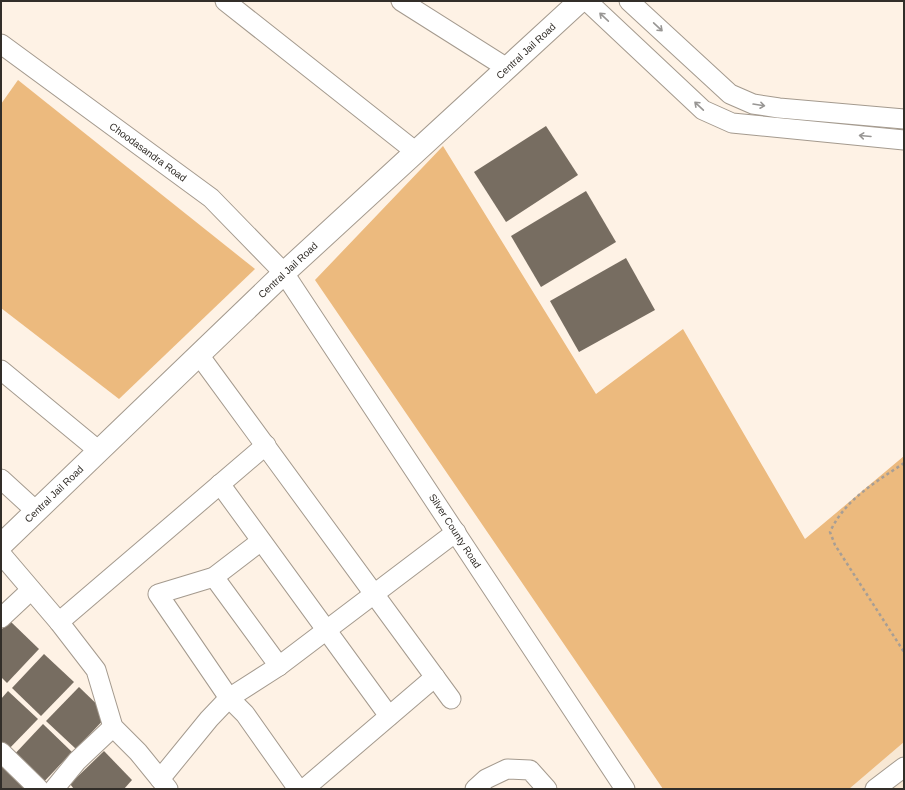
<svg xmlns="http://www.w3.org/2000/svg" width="905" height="790" viewBox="0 0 905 790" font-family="Helvetica,sans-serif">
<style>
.built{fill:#f8e8d4}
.green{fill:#ecba7e}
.building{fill:#776d61}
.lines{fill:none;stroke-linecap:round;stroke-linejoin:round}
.minor-casing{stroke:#a49a8e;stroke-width:21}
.major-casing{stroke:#a49a8e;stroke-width:24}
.path{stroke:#a79e95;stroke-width:2.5;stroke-dasharray:3 3;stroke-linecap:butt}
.minor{stroke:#fff;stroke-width:19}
.major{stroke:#fff;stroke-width:22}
.oneway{stroke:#989694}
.labels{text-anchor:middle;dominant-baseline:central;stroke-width:4;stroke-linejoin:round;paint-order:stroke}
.street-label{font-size:10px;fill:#322e29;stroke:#fff}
</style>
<rect width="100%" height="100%" fill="#fef2e5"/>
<polygon class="built" points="904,742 904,789 849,789"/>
<g class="green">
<polygon points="18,80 255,269 119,399 1,308 1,104"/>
<polygon points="443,146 596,394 683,329 805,539 904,456 904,742 849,789 663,789 315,280"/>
</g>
<g class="building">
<polygon points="546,126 578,175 506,222 474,172"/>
<polygon points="586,191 616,242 541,287 511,236"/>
<polygon points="626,258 655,310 579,352 550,301"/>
<polygon points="10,621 39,649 7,683 1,677 1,630"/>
<polygon points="44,654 74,682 41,716 12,688"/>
<polygon points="79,687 108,715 76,749 46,721"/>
<polygon points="8,691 38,719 5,753 1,749 1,699"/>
<polygon points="43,724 72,752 40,786 11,758"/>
<polygon points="104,751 132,780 124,789 74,789 70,784"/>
<polygon points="7,762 35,789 1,789 1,768"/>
</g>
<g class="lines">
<g class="minor-casing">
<g id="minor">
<polyline points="225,1 416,152"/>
<polyline points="401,1 507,68"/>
<polyline points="587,1 703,110 732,123 904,140"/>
<polyline points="629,1 730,94 753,104 779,108 904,119"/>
<polyline points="1,44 211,198 284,273 625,789"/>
<polyline points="199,355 451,699"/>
<polyline points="1,370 99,451"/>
<polyline points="1,479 36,511"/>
<polyline points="220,484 389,716"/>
<polyline points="261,541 214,577 158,594 229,698 245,714 298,789"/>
<polyline points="1,554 59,622 96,670 113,727 138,752 160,779"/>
<polyline points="214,577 279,666"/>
<polyline points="1,618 31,590"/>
<polyline points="59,622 266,445"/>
<polyline points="1,752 39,789"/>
<polyline points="54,789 77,761 113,727"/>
<polyline points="168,789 160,779 209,719 229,698 279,666 456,532"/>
<polyline points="304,789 435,677"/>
<polyline points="475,789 486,779 507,769 530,770 547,789"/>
<polyline points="875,789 904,767"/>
</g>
</g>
<g class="major-casing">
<polyline id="major" points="1,545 284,273 580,1"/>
</g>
<path class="path" d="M 904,463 C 875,483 845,499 830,532 L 835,545 L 904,652"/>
<use href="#minor" class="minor"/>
<use href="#major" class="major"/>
</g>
<defs><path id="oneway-shaft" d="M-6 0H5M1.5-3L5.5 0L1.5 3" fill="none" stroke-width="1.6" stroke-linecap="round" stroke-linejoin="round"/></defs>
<g class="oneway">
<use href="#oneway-shaft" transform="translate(604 17) rotate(-137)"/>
<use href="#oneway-shaft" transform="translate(658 27) rotate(43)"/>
<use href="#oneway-shaft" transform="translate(759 105) rotate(9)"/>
<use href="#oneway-shaft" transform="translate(699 106) rotate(-137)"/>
<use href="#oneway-shaft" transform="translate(865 136) rotate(-175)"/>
</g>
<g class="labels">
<g class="street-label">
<text transform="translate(526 51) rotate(-43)">Central Jail Road</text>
<text transform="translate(148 152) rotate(36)">Choodasandra Road</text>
<text transform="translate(288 270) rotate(-43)">Central Jail Road</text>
<text transform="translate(54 494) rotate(-44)">Central Jail Road</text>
<text transform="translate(455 531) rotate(57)">Silver County Road</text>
</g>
</g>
<rect width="905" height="790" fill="none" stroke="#322e29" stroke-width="4"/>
</svg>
